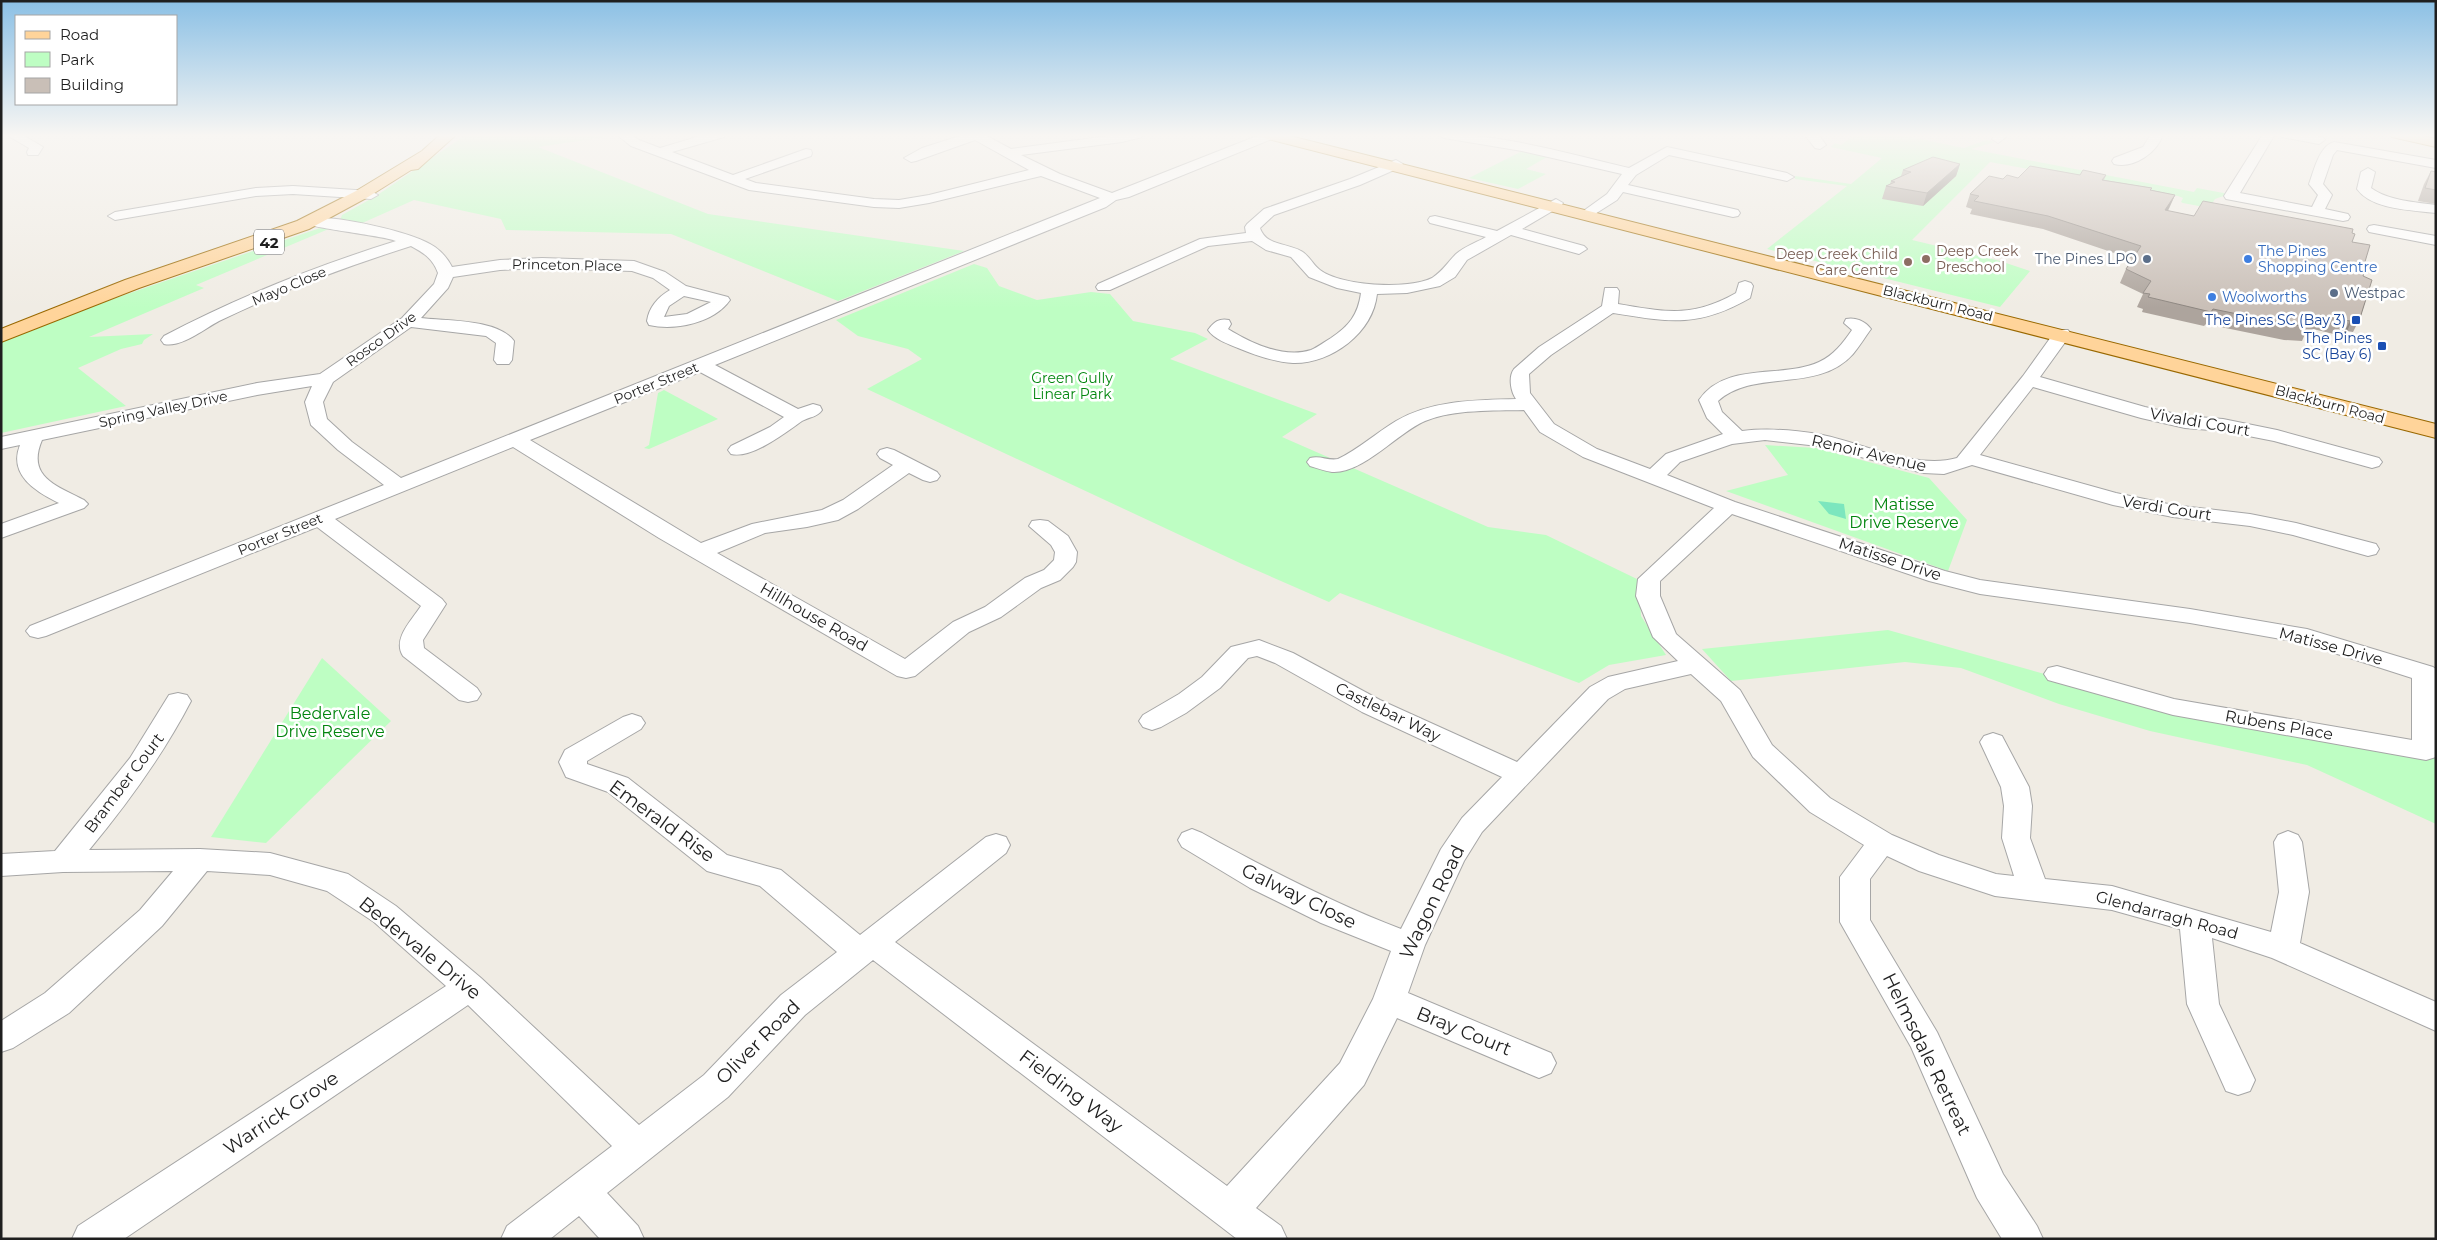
<svg xmlns="http://www.w3.org/2000/svg" width="2437" height="1240" viewBox="0 0 2437 1240" font-family="Montserrat,sans-serif">
<style>
.park{fill:#befec3}
.pitch{fill:#7ce6be}
.lines{fill:none;stroke-linecap:round;stroke-linejoin:round}
.minor-casing{stroke:#a6a6a6;stroke-width:2}
.major-casing{stroke:#996800;stroke-width:2}
.minor{fill:#fff;fill-rule:evenodd}
.major{fill:#ffd49a;fill-rule:evenodd}
.wall{fill:#ada49d}
.shaded-wall{fill:#8d8680}
.building{fill:#c9bfb7;stroke:#8d8680}
.education-dot{fill:#8d6e63;stroke:#fff;stroke-width:2}
.service-dot{fill:#5c6f8a;stroke:#fff;stroke-width:2}
.shop-dot{fill:#3f7fe0;stroke:#fff;stroke-width:2}
.transit-dot{fill:#1a4fb4;stroke:#fff;stroke-width:2}
.labels{text-anchor:middle;dominant-baseline:central;stroke-width:5;stroke-linejoin:round;paint-order:stroke}
.far-education-label{font-size:14px;fill:#785e54;stroke:#fff;text-anchor:start}
.far-shop-label{font-size:14px;fill:#366cbe;stroke:#fff;text-anchor:start}
.far-service-label{font-size:14px;fill:#4e5e75;stroke:#fff;text-anchor:end}
.far-street-label{font-size:14px;fill:#1f1f1f;stroke:#fff}
.far-transit-label{font-size:14px;fill:#164399;stroke:#fff;text-anchor:end}
.far-park-label{font-size:14px;fill:#03860f;stroke:#fff}
.shield{fill:#fff;stroke:#626262;stroke-width:1}
.shield-label{font-size:15px;font-weight:bold;fill:#1f1f1f}
.street-label{font-size:16px;fill:#1f1f1f;stroke:#fff}
.park-label{font-size:16px;fill:#03860f;stroke:#fff}
.near-street-label{font-size:19px;fill:#1f1f1f;stroke:#fff}
</style>
<rect width="100%" height="100%" fill="#f0ece4"/>
<g class="park">
<polygon points="467,134 609,134 606,137 538,147 708,214 964,251 838,301 671,234 506,230 501,219 414,200 360,224 340,220 342,215 376,196"/>
<polygon points="1856,134 1895,134 1964,148 1986,140 1995,142 1971,149 2194,192 2197,188 2229,194 2215,199 2209,208 2183,203 2181,202 2183,198 2178,196 1990,162 1912,240 2000,261 2030,271 2000,307 1767,249 1847,186 1795,179 1795,176 1851,184 1882,158 1831,147 1835,143 1841,145"/>
<polygon points="1522,151 1547,157 1526,169 1546,174 1518,189 1469,178"/>
<polygon points="320,228 331,228 196,285 204,288 89,337 153,334 144,340 142,344 121,349 78,368 126,406 1,433 1,341 104,302"/>
<polygon points="974,264 987,268 999,286 1037,300 1091,292 1110,294 1133,321 1195,333 1208,339 1170,359 1317,414 1282,437 1488,527 1546,535 1639,580 1641,616 1666,655 1609,665 1579,683 1340,593 1329,602 1242,564 867,389 922,359 908,349 858,336 836,320"/>
<polygon points="664,390 718,419 649,449 644,448 649,445 658,393"/>
<polygon points="1765,445 1816,448 1929,478 1967,520 1948,571 1726,491 1788,475"/>
<polygon points="1888,630 2180,712 2436,756 2436,824 2307,765 2150,731 2059,704 1961,668 1905,662 1731,681 1702,649"/>
<polygon points="322,658 391,721 266,843 211,837"/>
</g>
<polygon class="pitch" points="1818,501 1844,504 1846,519 1829,514"/>
<g class="lines">
<g class="minor-casing">
<g id="minor">
<polygon points="5,134 21,134 43,147 38,155 28,155 27,152 29,148"/>
<path d="M 616,134 L 630,134 L 639,140 L 660,148 L 707,134 L 726,134 L 724,137 L 672,152 L 733,175 L 806,149 L 811,150 L 812,153 L 811,156 L 745,179 L 756,183 L 874,199 L 899,200 L 929,195 L 1029,170 L 975,140 L 916,161 L 911,162 L 904,158 L 922,148 L 966,134 L 983,134 L 1011,149 L 1123,134 L 1144,134 L 1142,137 L 1122,142 L 1021,155 L 1060,174 L 1112,193 L 1262,134 L 1279,134 L 1277,137 L 1129,197 L 1116,200 L 1106,207 L 715,365 L 798,409 L 813,404 L 820,406 L 822,410 C 818,417 809,417 802,421 C 785,433 752,459 731,454 L 728,450 L 731,446 L 770,427 L 784,417 L 700,372 L 530,440 L 701,543 L 752,524 L 822,510 L 843,500 L 893,465 L 880,458 L 877,454 L 880,450 L 887,448 L 894,450 L 937,472 L 940,476 L 937,480 L 930,482 L 923,480 L 909,473 L 858,509 L 838,520 L 807,527 L 765,533 L 717,553 L 905,659 L 953,622 L 985,607 L 1025,578 L 1044,570 L 1054,560 L 1055,552 L 1051,545 L 1029,526 L 1032,521 L 1040,520 L 1048,521 L 1068,536 L 1077,552 L 1076,562 L 1073,567 L 1060,580 L 1041,588 L 1001,617 L 969,632 L 915,676 L 906,678 L 897,676 L 659,538 L 513,447 L 335,519 L 442,599 L 446,604 L 423,640 L 424,648 L 477,688 L 481,694 L 477,700 L 468,702 L 459,700 L 403,656 C 392,639 412,620 421,606 L 317,527 L 46,636 L 38,638 L 30,636 L 26,631 L 30,626 L 384,485 L 338,450 L 311,425 L 305,402 L 312,386 L 257,395 L 42,440 C 26,477 57,486 84,500 L 88,504 L 84,508 L 1,538 L 1,524 L 59,503 C 36,492 8,475 20,445 L 1,449 L 1,437 L 257,383 L 320,374 L 402,318 L 434,284 L 438,273 C 433,259 424,253 411,246 C 345,267 281,291 219,321 C 204,329 181,348 164,344 L 161,340 L 164,336 C 238,297 316,266 396,241 C 381,235 307,228 303,222 L 305,219 C 329,213 414,232 435,247 C 442,252 448,259 452,267 L 500,260 L 542,258 L 634,261 L 665,272 L 686,286 L 728,297 L 730,300 C 714,323 675,331 649,325 L 647,321 C 649,307 658,297 670,290 L 653,278 L 632,271 L 542,268 L 500,270 L 453,277 L 448,288 L 421,318 C 446,321 498,319 514,341 L 512,360 L 509,364 L 497,364 L 494,360 L 496,343 L 486,336 L 411,327 L 333,382 L 323,402 L 327,419 L 352,442 L 401,478 L 1100,198 L 1041,176 L 929,203 L 899,208 L 874,207 L 749,190 L 631,146 ZM 684,296 L 711,302 L 687,314 L 664,317 L 669,306 Z"/>
<path d="M 1438,134 C 1502,134 1566,153 1629,168 L 1667,147 L 1787,173 L 1794,177 L 1787,181 L 1669,155 L 1636,175 L 1628,185 L 1738,210 L 1740,213 L 1738,216 L 1733,217 L 1623,192 L 1617,200 L 1587,219 L 1582,218 L 1580,215 L 1582,212 L 1607,194 L 1622,174 L 1522,151 L 1444,138 Z"/>
<polygon points="1804,134 1818,134 1826,145 1820,149 1815,148"/>
<polygon points="1996,134 2010,134 1998,143 1992,139"/>
<path d="M 2151,134 L 2163,134 C 2158,152 2134,169 2114,164 L 2112,161 L 2114,158 L 2143,147 Z"/>
<path d="M 2263,134 L 2275,134 L 2240,193 L 2312,207 L 2318,195 L 2309,184 C 2314,171 2319,146 2334,142 L 2436,160 L 2436,168 L 2337,150 L 2333,155 L 2323,184 L 2332,195 L 2325,209 L 2348,214 L 2350,217 L 2348,220 L 2343,221 L 2226,199 L 2224,196 Z"/>
<polygon points="2280,134 2306,134 2323,137 2325,140 2319,144 2282,137"/>
<path d="M 1396,160 L 1403,164 L 1401,167 L 1360,185 L 1274,215 L 1260,228 C 1266,246 1287,243 1301,251 C 1309,255 1313,265 1320,270 C 1341,286 1408,290 1432,278 C 1443,271 1447,263 1456,254 C 1464,247 1477,242 1486,237 L 1430,223 L 1428,220 L 1430,217 L 1435,216 L 1497,231 L 1556,199 L 1563,203 L 1561,206 L 1522,229 L 1584,246 L 1587,249 L 1579,254 L 1511,235 L 1467,260 L 1455,277 L 1440,286 L 1407,293 L 1377,294 C 1373,333 1331,364 1293,363 C 1274,362 1255,355 1238,348 C 1228,344 1214,339 1208,330 C 1214,322 1219,318 1229,320 L 1231,324 L 1228,329 C 1251,343 1283,359 1311,350 C 1318,347 1324,342 1331,338 C 1349,326 1358,315 1361,293 L 1337,288 L 1309,277 L 1291,257 L 1266,250 L 1252,241 L 1208,246 L 1110,290 L 1098,290 L 1096,287 L 1098,284 L 1200,239 L 1246,233 L 1245,227 L 1247,224 L 1264,209 L 1350,179 Z"/>
<path d="M 2368,168 L 2375,172 L 2371,188 C 2389,201 2415,202 2436,205 L 2436,213 C 2412,210 2372,210 2357,189 L 2361,172 Z"/>
<polygon points="293,186 371,191 378,195 371,199 293,194 256,196 115,220 108,216 115,212 256,188"/>
<polygon points="2374,225 2436,236 2436,245 2369,232 2367,229 2369,226"/>
<path d="M 1745,281 L 1751,283 L 1753,286 L 1750,298 C 1698,328 1669,322 1613,313 L 1551,355 L 1529,374 L 1530,393 L 1554,424 L 1597,449 L 1650,469 L 1666,454 L 1723,434 L 1707,418 L 1699,400 C 1726,361 1782,379 1819,362 C 1834,355 1843,343 1852,330 L 1844,323 L 1846,319 C 1855,317 1865,321 1871,329 C 1865,337 1859,347 1853,354 C 1817,394 1755,368 1718,401 L 1722,412 L 1742,431 C 1767,428 1793,430 1818,434 C 1861,442 1915,470 1957,458 L 2023,376 L 2056,330 L 2068,330 L 2071,334 L 2040,377 L 2145,407 L 2185,416 L 2223,419 L 2277,430 L 2379,458 L 2382,462 L 2379,466 L 2372,468 L 2274,441 L 2223,431 L 2185,428 L 2141,418 L 2033,387 L 1980,455 L 2116,493 L 2173,505 L 2250,514 L 2296,523 L 2376,544 L 2379,549 L 2376,554 L 2368,556 L 2293,535 L 2250,526 L 2173,517 L 2113,505 L 1972,465 L 1944,474 L 1923,473 L 1818,446 L 1765,440 L 1732,444 L 1680,462 L 1667,475 L 1735,502 L 1945,571 L 1980,580 L 2190,609 L 2307,629 L 2433,667 L 2436,669 L 2436,757 L 2426,760 L 2173,715 L 2048,680 L 2044,674 L 2048,668 L 2057,666 L 2174,699 L 2412,740 L 2412,678 L 2303,643 L 2190,623 L 1980,594 L 1929,581 L 1732,514 L 1660,581 L 1660,596 L 1676,634 L 1740,690 L 1772,745 L 1830,798 L 1892,835 L 1939,855 L 1996,874 L 2014,876 L 2002,838 L 2004,806 L 2001,787 L 1980,742 L 1984,736 L 1993,733 L 2002,736 L 2029,787 L 2032,806 L 2030,838 L 2045,879 L 2112,886 L 2271,932 L 2279,892 L 2274,842 L 2278,835 L 2288,831 L 2298,835 L 2302,842 L 2309,892 L 2300,943 L 2436,1002 L 2436,1031 L 2272,958 L 2212,938 L 2219,1004 L 2255,1080 L 2250,1091 L 2238,1095 L 2226,1091 L 2187,1004 L 2180,929 L 2112,910 L 1995,896 L 1919,871 L 1887,856 L 1870,879 L 1870,920 L 1937,1032 L 2003,1174 L 2037,1226 L 2043,1239 L 2002,1239 L 1977,1198 L 1911,1047 L 1840,922 L 1840,877 L 1864,845 L 1810,812 L 1753,757 L 1721,701 L 1691,674 L 1625,689 L 1608,699 L 1482,832 L 1464,861 L 1425,945 L 1408,993 L 1551,1053 L 1556,1063 L 1551,1073 L 1539,1078 L 1527,1073 L 1397,1018 L 1364,1085 L 1256,1208 L 1281,1226 L 1287,1239 L 1237,1239 L 873,960 L 805,1015 L 728,1097 L 607,1193 L 638,1226 L 644,1239 L 600,1239 L 579,1216 L 550,1239 L 501,1239 L 507,1226 L 612,1146 L 468,1005 L 124,1239 L 72,1239 L 78,1226 L 446,986 L 374,922 L 327,891 L 270,875 L 207,871 L 162,926 L 69,1013 L 13,1048 L 1,1052 L 1,1021 L 45,993 L 140,910 L 173,871 L 63,872 L 1,876 L 1,854 L 55,851 L 130,758 L 169,695 L 178,693 L 187,695 L 191,701 C 163,755 128,803 89,850 L 200,849 L 270,853 L 348,874 L 396,906 L 481,978 L 639,1125 L 704,1075 L 781,995 L 837,952 L 760,886 L 707,871 L 608,792 L 566,777 L 559,762 L 565,750 L 623,717 L 632,714 L 641,717 L 645,723 L 641,729 L 587,761 L 587,764 L 628,778 L 727,855 L 781,870 L 860,935 L 986,837 L 996,834 L 1006,837 L 1010,845 L 1006,853 L 895,942 L 1227,1186 L 1340,1063 L 1373,999 L 1391,951 L 1321,923 L 1250,888 L 1182,847 L 1178,840 L 1182,833 L 1192,829 L 1202,833 C 1267,869 1331,902 1401,929 L 1441,849 L 1462,818 L 1502,777 L 1362,712 L 1275,663 L 1257,656 L 1248,658 L 1220,688 L 1186,713 L 1161,727 L 1152,730 L 1143,727 L 1139,721 L 1143,715 L 1179,694 L 1202,677 L 1231,647 L 1259,640 L 1293,653 L 1380,700 L 1517,762 L 1590,687 L 1608,677 L 1678,661 L 1653,637 L 1636,596 L 1638,579 L 1714,508 L 1583,457 L 1540,432 L 1524,410 C 1492,411 1456,409 1425,421 C 1397,433 1363,474 1332,472 C 1325,471 1317,468 1310,466 L 1307,462 L 1310,458 C 1320,455 1328,461 1338,459 C 1359,449 1376,433 1396,421 C 1432,400 1476,400 1516,399 C 1511,392 1508,377 1514,369 L 1539,347 L 1602,306 L 1605,288 L 1617,288 L 1619,291 L 1618,304 C 1666,312 1692,318 1736,293 L 1739,283 Z"/>
</g>
</g>
<g class="major-casing">
<g id="major">
<polygon points="441,134 457,134 418,169 411,170 368,197 309,229 139,288 1,342 1,329 125,280 297,221 356,191 422,151"/>
<polygon points="1258,134 1282,134 2436,424 2436,438 1260,137"/>
<polygon points="2390,134 2416,134 2436,139 2436,147 2392,137"/>
</g>
</g>
<use href="#minor" class="minor"/>
<use href="#major" class="major"/>
</g>
<g class="wall">
<polygon points="1960,164 1956,176 1923,206 1882,199 1886,186 1890,184 1891,181 1901,176 1903,170"/>
<polygon points="2431,171 2436,172 2436,204 2418,201 2424,184"/>
<polygon points="2080,175 2106,175 2104,180 2152,188 2151,190 2175,195 2168,211 2194,216 2352,233 2352,242 2364,265 2360,318 2353,332 2347,331 2342,336 2313,329 2311,334 2305,334 2302,341 2284,340 2206,324 2204,326 2142,312 2143,309 2137,307 2143,294 2120,283 2126,269 2132,259 2043,229 1970,214 1972,209 1966,207 1970,194 2003,179 2018,178"/>
</g>
<g class="shaded-wall">
<polygon points="1960,164 1956,176 1923,206 1927,193"/>
<polygon points="2175,195 2169,208 2160,223 2165,210"/>
<polygon points="2354,316 2347,331 2342,336 2350,321"/>
</g>
<g class="building">
<polygon points="1933,157 1960,164 1927,193 1886,186 1895,182 1891,181 1911,172 1903,170"/>
<polygon points="2030,166 2080,175 2083,170 2106,175 2102,180 2152,188 2150,190 2175,195 2165,210 2194,216 2203,201 2353,229 2352,233 2355,234 2352,242 2370,245 2364,265 2366,265 2363,276 2372,280 2360,318 2354,316 2350,321 2320,315 2318,319 2312,319 2309,326 2291,325 2213,309 2211,312 2148,297 2150,294 2143,293 2151,281 2126,269 2141,246 2048,216 1974,201 1979,196 1970,194 1989,176 2003,179 2007,175 2018,178"/>
<polygon points="2431,171 2436,172 2436,190 2425,188"/>
</g>
<linearGradient id="sky" x2="0" y2="1"><stop stop-color="#8bc0e5"/><stop offset="0.44" stop-color="#f8f6f3"/><stop offset="1" stop-color="#f8f6f3" stop-opacity="0"/></linearGradient>
<rect width="2437" height="308" fill="url(#sky)"/>
<g class="education-dot">
<circle cx="1926" cy="259" r="5"/>
<circle cx="1908" cy="262" r="5"/>
</g>
<g class="service-dot">
<circle cx="2147" cy="259" r="5"/>
<circle cx="2334" cy="293" r="5"/>
</g>
<g class="shop-dot">
<circle cx="2248" cy="259" r="5"/>
<circle cx="2212" cy="297" r="5"/>
</g>
<g class="transit-dot">
<rect x="2351" y="315" width="10" height="10" rx="2.5"/>
<rect x="2377" y="341" width="10" height="10" rx="2.5"/>
</g>
<g class="labels">
<g class="far-education-label">
<text x="1936" y="251">Deep Creek<tspan x="1936" dy="16">Preschool</tspan></text>
<text x="1898" y="254" text-anchor="end">Deep Creek Child<tspan x="1898" dy="16">Care Centre</tspan></text>
</g>
<g class="far-shop-label">
<text x="2258" y="251">The Pines<tspan x="2258" dy="16">Shopping Centre</tspan></text>
<text x="2222" y="297">Woolworths</text>
</g>
<g class="far-service-label">
<text x="2137" y="259">The Pines LPO</text>
<text x="2344" y="293" text-anchor="start">Westpac</text>
</g>
<g class="far-street-label">
<text transform="translate(567 265) rotate(1)">Princeton Place</text>
<text transform="translate(289 286) rotate(-23)">Mayo Close</text>
<text transform="translate(1938 303) rotate(14)">Blackburn Road</text>
<text transform="translate(381 339) rotate(-36)">Rosco Drive</text>
<text transform="translate(656 383) rotate(-22)">Porter Street</text>
<text transform="translate(2330 404) rotate(15)">Blackburn Road</text>
<text transform="translate(163 409) rotate(-12)">Spring Valley Drive</text>
<text transform="translate(280 534) rotate(-22)">Porter Street</text>
</g>
<g class="far-transit-label">
<text x="2346" y="320">The Pines SC (Bay 3)</text>
<text x="2372" y="338">The Pines<tspan x="2372" dy="16">SC (Bay 6)</tspan></text>
</g>
<g class="far-park-label">
<text x="1072" y="378">Green Gully<tspan x="1072" dy="16">Linear Park</tspan></text>
</g>
<rect class="shield" x="254" y="229.5" width="30" height="25" rx="4"/>
<g class="shield-label">
<text x="269" y="242">42</text>
</g>
<g class="street-label">
<text transform="translate(2200 422) rotate(10)">Vivaldi Court</text>
<text transform="translate(1869 453) rotate(13)">Renoir Avenue</text>
<text transform="translate(2167 508) rotate(9)">Verdi Court</text>
<text transform="translate(1890 559) rotate(18)">Matisse Drive</text>
<text transform="translate(814 617) rotate(30)">Hillhouse Road</text>
<text transform="translate(2331 646) rotate(15)">Matisse Drive</text>
<text transform="translate(1388 712) rotate(26)">Castlebar Way</text>
<text transform="translate(2279 725) rotate(10)">Rubens Place</text>
<text transform="translate(124 783) rotate(-53)">Bramber Court</text>
<text transform="translate(2167 915) rotate(15)">Glendarragh Road</text>
</g>
<g class="park-label">
<text x="1904" y="504">Matisse<tspan x="1904" dy="18">Drive Reserve</tspan></text>
<text x="330" y="713">Bedervale<tspan x="330" dy="18">Drive Reserve</tspan></text>
</g>
<g class="near-street-label">
<text transform="translate(662 821) rotate(36)">Emerald Rise</text>
<text transform="translate(1299 896) rotate(26)">Galway Close</text>
<text transform="translate(1432 902) rotate(-64)">Wagon Road</text>
<text transform="translate(420 948) rotate(39)">Bedervale Drive</text>
<text transform="translate(1464 1031) rotate(22)">Bray Court</text>
<text transform="translate(758 1042) rotate(-45)">Oliver Road</text>
<text transform="translate(1927 1054) rotate(64)">Helmsdale Retreat</text>
<text transform="translate(1071 1091) rotate(37)">Fielding Way</text>
<text transform="translate(281 1113) rotate(-34)">Warrick Grove</text>
</g>
</g>
<rect width="2437" height="1240" fill="none" stroke="#1f1f1f" stroke-width="5"/>
<rect x="15" y="15" width="162" height="90" fill="#ffffff" stroke="#a5a5a5"/>
<rect x="25" y="31" width="25" height="8" fill="#ffd49a" stroke="#a5a5a5"/>
<text x="60" y="40" font-size="15" fill="#1f1f1f">Road</text>
<rect x="25" y="52" width="25" height="15" fill="#befec3" stroke="#a5a5a5"/>
<text x="60" y="65" font-size="15" fill="#1f1f1f">Park</text>
<rect x="25" y="78" width="25" height="15" fill="#c9bfb7" stroke="#a5a5a5"/>
<text x="60" y="90" font-size="15" fill="#1f1f1f">Building</text>
</svg>
